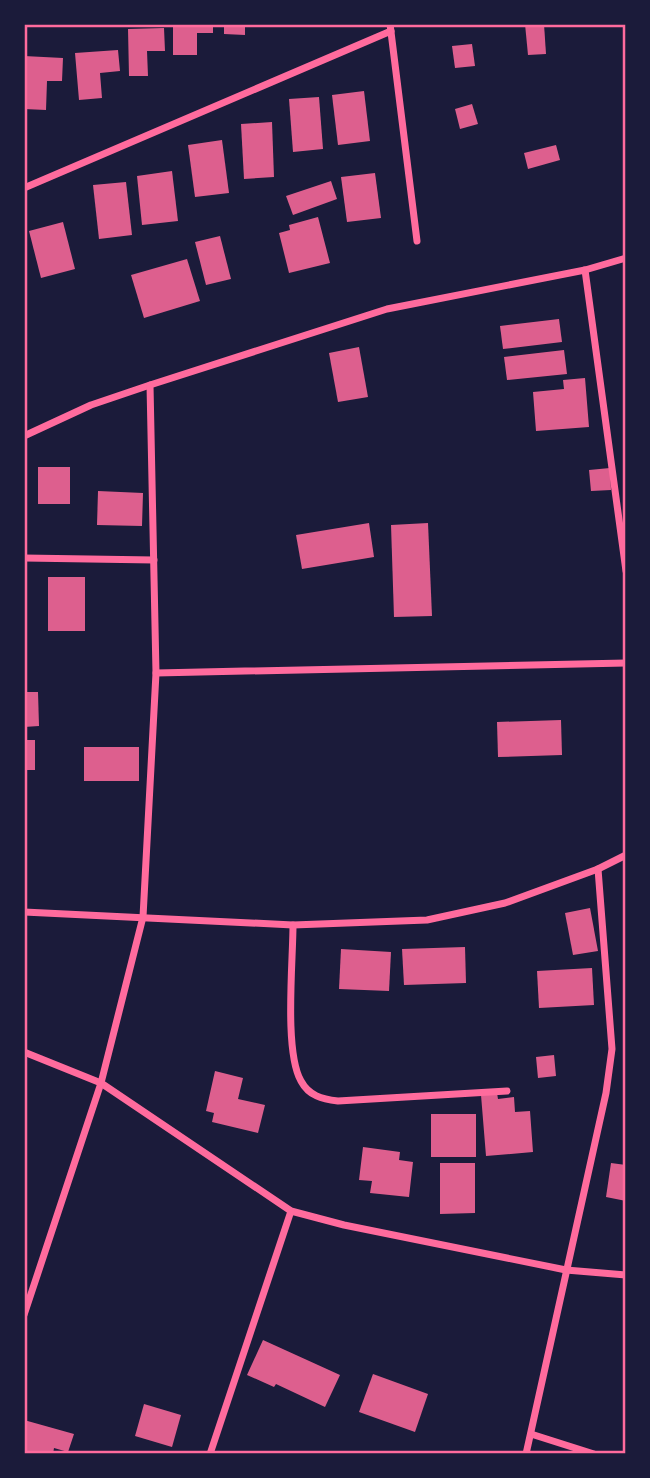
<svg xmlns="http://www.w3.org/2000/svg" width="650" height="1478" viewBox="0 0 650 1478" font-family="'Work Sans',sans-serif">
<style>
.building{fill:#dd5f8e}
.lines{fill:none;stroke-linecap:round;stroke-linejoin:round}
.minor{stroke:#ff6b9d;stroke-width:7}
.neatline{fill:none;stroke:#ff6b9d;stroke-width:2.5}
</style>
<rect width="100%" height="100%" fill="#1b1b3a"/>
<g class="building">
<polygon points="173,24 213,24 213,33 197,33 197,55 173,55"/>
<polygon points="224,24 245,24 245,35 224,34"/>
<polygon points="525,24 544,24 546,54 528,55"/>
<polygon points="164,28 165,51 147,51 148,76 129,76 128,29"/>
<polygon points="472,44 475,66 455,68 452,46"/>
<polygon points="118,50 120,71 100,73 102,98 79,100 75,53"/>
<polygon points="24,56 63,58 62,81 47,81 46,110 24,109"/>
<polygon points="364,91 370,141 338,145 332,95"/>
<polygon points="319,97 323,149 293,152 289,99"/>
<polygon points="472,104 478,124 460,129 455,109"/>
<polygon points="272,122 274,177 244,179 241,124"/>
<polygon points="222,140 229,193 195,197 188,145"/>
<polygon points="556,145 560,160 528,169 524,153"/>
<polygon points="172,171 178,221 142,225 137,176"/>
<polygon points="375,173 381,218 347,222 341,177"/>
<polygon points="331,181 337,199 293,215 286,196"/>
<polygon points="126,182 132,235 99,239 93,185"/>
<polygon points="318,217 330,263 289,273 279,233 290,230 289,225"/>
<polygon points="63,222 75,269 41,278 29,231"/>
<polygon points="220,236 231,279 206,285 195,242"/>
<polygon points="187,259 200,301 144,318 131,275"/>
<polygon points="559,319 562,342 503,349 500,326"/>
<polygon points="359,347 368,397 338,402 329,353"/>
<polygon points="564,350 567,374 507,380 504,357"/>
<polygon points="585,378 589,427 536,431 533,392 564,389 563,380"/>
<rect x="38" y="467" width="32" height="37"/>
<polygon points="610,468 611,490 591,491 589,470"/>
<polygon points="98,491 143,493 142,526 97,525"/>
<polygon points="369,523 374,557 302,569 296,535"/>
<polygon points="428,523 432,616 394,617 391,525"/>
<rect x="48" y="577" width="37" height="54"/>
<polygon points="24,692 38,692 39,726 24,727"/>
<polygon points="561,720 562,755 498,757 497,722"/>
<rect x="24" y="740" width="11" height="30"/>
<rect x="84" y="747" width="55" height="34"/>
<polygon points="590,908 598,951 573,955 565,913"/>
<polygon points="465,947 466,983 404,985 402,949"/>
<polygon points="341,949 391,952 389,991 339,989"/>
<polygon points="592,968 594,1005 539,1008 537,971"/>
<polygon points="554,1055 556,1076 538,1078 536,1057"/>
<polygon points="215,1071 243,1078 238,1099 265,1105 258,1133 212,1122 214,1113 206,1111"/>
<polygon points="497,1093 498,1099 514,1097 515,1112 530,1111 533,1152 486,1156 481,1095"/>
<rect x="431" y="1114" width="45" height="43"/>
<polygon points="363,1147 400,1152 399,1160 413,1162 409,1197 370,1193 372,1181 359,1180"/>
<polygon points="440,1163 475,1163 475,1213 440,1214"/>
<polygon points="611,1163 626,1165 626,1201 606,1197"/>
<polygon points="263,1340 340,1375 325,1407 276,1384 274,1387 247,1375"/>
<polygon points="373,1374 428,1394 415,1432 359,1412"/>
<polygon points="144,1404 181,1415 172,1447 135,1436"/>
<polygon points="24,1420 74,1434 68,1452 54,1448 53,1454 24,1454"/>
</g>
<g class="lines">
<g class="minor">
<polyline points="390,24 417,241"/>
<polyline points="24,188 391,31"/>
<polyline points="585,270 626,571"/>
<polyline points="24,436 91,405 150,385"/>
<polyline points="24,558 154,560"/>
<polyline points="156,673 626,663"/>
<polyline points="24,912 293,925 427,920 505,903 598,869 626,855"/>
<path d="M 293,925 C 293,962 284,1051 301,1081 C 309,1096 322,1099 338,1101 L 507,1091"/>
<polyline points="24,1052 101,1083 291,1211 344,1225 566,1270 626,1275"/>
<polyline points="24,1315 101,1083 143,917 156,673 150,385 387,309 585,270 626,258"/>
<polyline points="531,1434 594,1454"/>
<polyline points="210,1454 291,1211"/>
<polyline points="526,1454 606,1093 612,1049 598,869"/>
</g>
</g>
<rect width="650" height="1478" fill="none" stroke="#1b1b3a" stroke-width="52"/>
<rect x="26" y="26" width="598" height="1426" class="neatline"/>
</svg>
